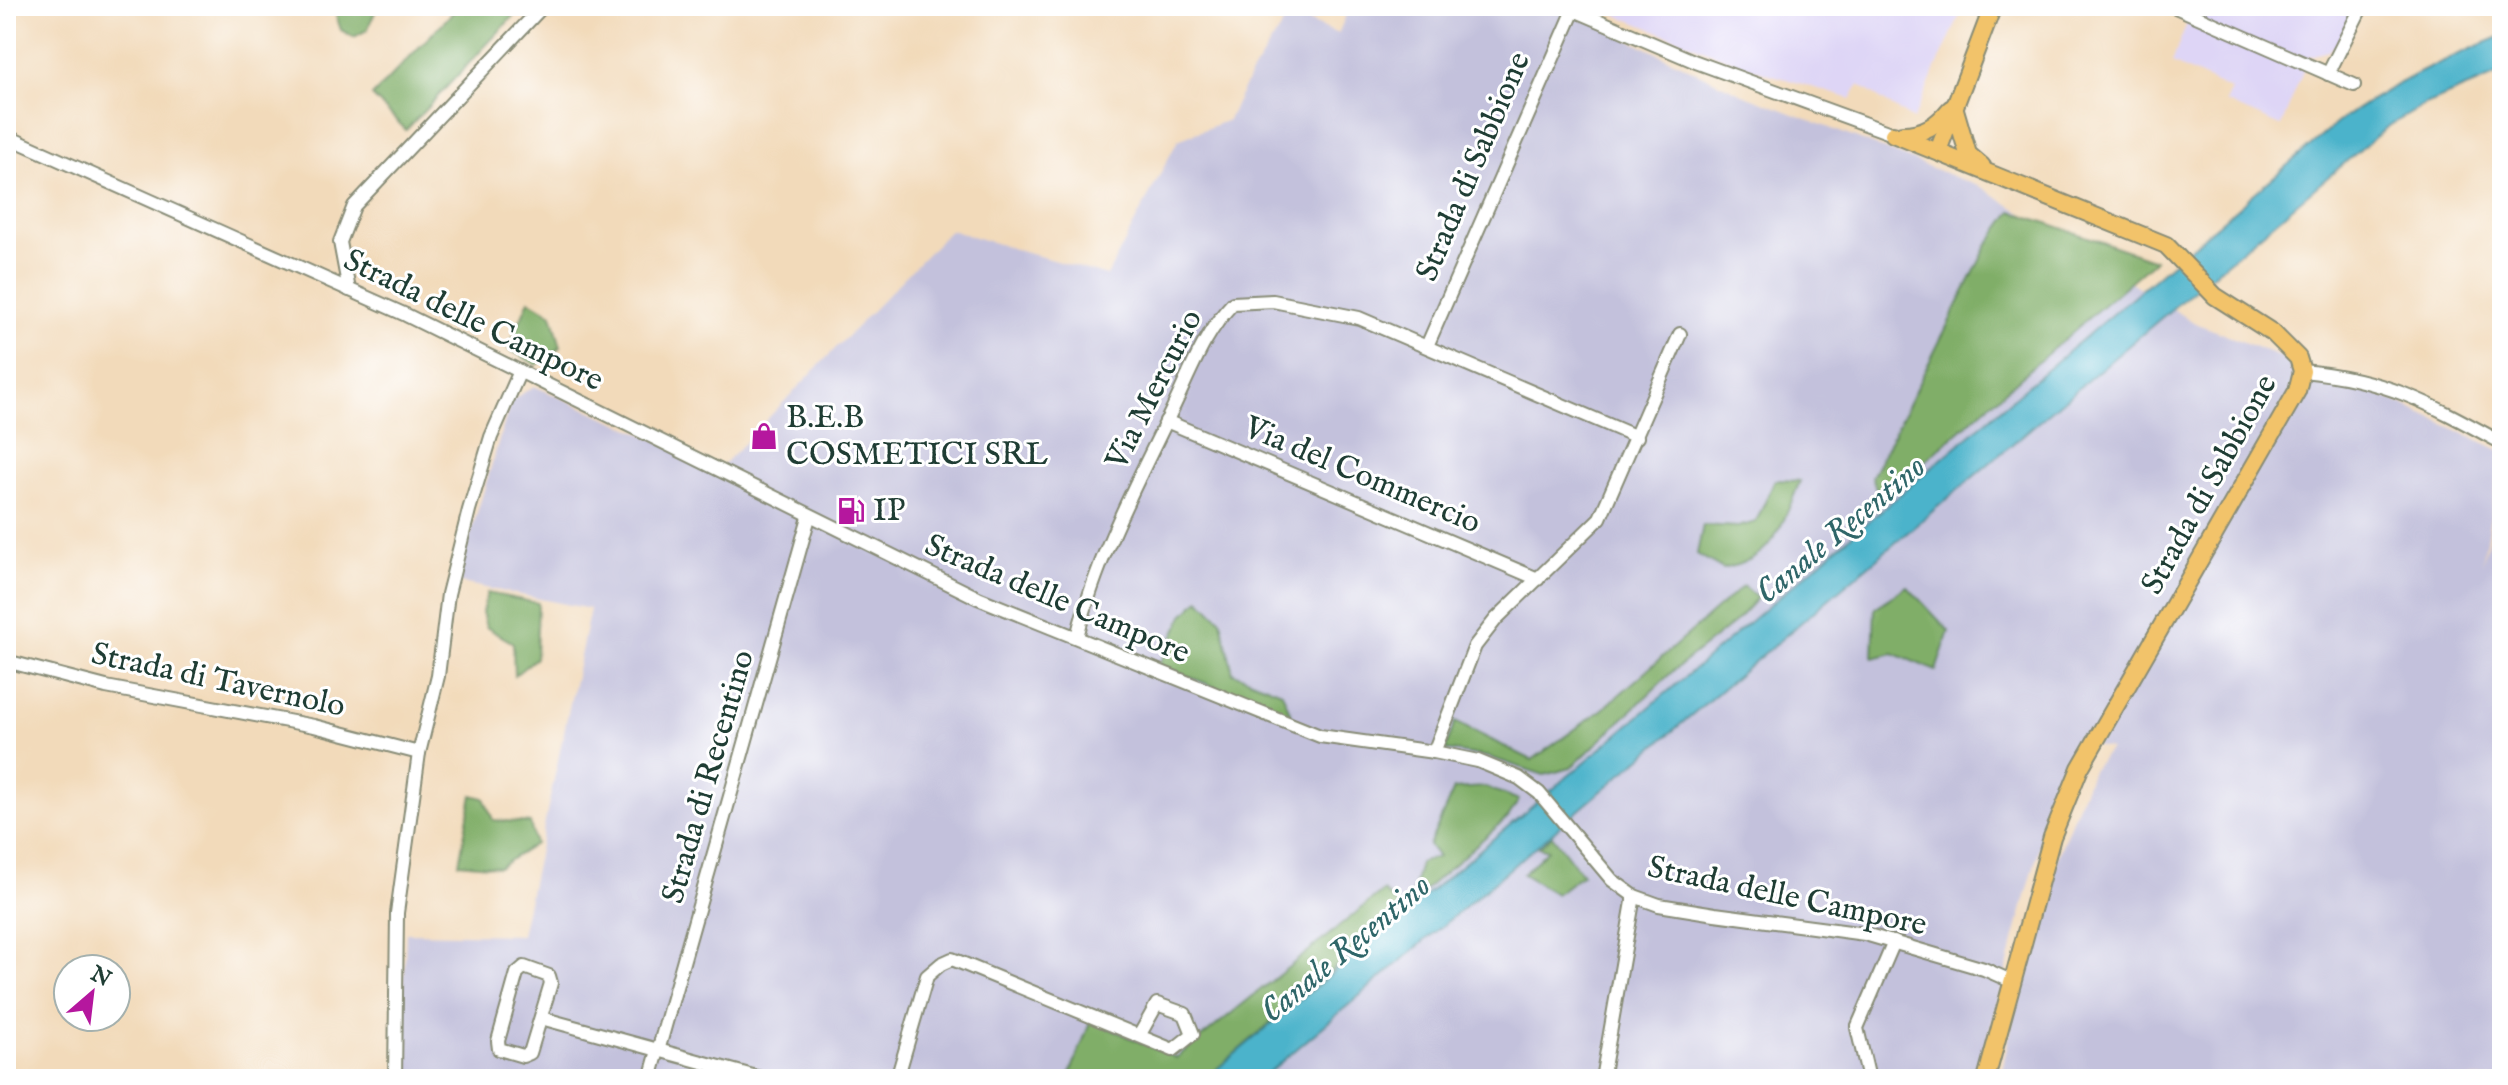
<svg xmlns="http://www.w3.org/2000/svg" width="2508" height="1085" viewBox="0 0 2508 1085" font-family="'IM FELL English',serif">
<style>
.built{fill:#ded5f6}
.industrial{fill:#c3c1dc}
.forest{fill:#80ae68;stroke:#50764e;stroke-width:2}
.water{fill:#4cb3cb;stroke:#367880;stroke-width:2}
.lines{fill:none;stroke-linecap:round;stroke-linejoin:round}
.minor-casing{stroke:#888c77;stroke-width:16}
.major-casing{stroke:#888c77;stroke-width:20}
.minor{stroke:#fff;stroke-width:12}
.major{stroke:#f2c36a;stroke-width:16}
.labels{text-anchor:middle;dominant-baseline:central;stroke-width:6;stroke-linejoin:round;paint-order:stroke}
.street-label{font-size:32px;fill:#1f3d34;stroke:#fff}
.poi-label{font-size:32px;fill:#1f3d34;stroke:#fff;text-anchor:start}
.water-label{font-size:34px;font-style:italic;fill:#2f6669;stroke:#fff}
</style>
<rect width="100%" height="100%" fill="#fff"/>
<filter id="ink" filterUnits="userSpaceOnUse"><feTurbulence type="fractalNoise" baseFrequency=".0125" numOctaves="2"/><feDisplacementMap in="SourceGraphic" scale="16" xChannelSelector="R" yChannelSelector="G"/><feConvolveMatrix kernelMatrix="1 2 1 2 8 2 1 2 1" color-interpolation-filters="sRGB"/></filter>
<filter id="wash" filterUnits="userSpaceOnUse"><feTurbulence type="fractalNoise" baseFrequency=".006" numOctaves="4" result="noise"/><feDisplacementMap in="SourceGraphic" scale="32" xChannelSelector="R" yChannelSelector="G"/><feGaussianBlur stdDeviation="1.8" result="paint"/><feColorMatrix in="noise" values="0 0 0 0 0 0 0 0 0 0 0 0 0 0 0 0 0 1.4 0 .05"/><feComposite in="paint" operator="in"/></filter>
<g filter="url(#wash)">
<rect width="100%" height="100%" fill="#f2daba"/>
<g class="built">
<polygon points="1594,6 1964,6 1913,120 1859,85 1851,99 1750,68"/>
<polygon points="2183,6 2353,6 2351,27 2342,41 2328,51 2309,56 2281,126 2225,102 2231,90 2172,63 2192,8"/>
</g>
<polygon class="industrial" points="1350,6 1559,6 1740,93 1983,188 2195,323 2401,404 2502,451 2482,564 2502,490 2502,1079 2000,1079 2022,979 2058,855 2092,770 2110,749 2080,742 2048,814 1977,1079 400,1079 406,933 521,935 590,609 456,582 511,401 534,386 720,468 950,230 1107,276 1178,140 1228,120 1248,79 1290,13 1338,34"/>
<g class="forest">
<polygon points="333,6 371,6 376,10 367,30 354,37 341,30"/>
<polygon points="459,6 523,6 406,130 372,96"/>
<polygon points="2012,211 2155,260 1880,500 1872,477 1987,246"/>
<polygon points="529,300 552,314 561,347 537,365 508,349"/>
<path d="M 1775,480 L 1800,481 C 1781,525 1776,558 1723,569 L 1697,554 L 1703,525 L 1738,527 L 1756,522 Z"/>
<polygon points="1743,586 1757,598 1735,622 1674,670 1571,768 1544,775 1489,757 1445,750 1455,722 1532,760 1603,709"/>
<polygon points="1907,586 1949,631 1936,671 1893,653 1873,658 1875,608"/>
<polygon points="487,593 538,603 536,658 514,676 513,643 486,627 482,612"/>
<polygon points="1200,599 1221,620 1233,673 1282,692 1292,717 1159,665 1184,615"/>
<polygon points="1485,787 1519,800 1508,817 1410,903 1420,863 1438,857 1429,845 1454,789"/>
<polygon points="472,795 484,798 493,820 530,823 535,844 499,867 459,863"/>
<polygon points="1552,835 1582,874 1556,894 1523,874 1548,850 1539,847"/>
<polygon points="1383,891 1403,909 1205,1079 1068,1079 1091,1020 1176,1058"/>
</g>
<path class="water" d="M 2502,36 L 2502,73 L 2425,105 L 2387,127 L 1261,1079 L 1205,1079 L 1559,784 L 2337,123 C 2389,85 2442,60 2502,36 Z"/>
</g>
<g filter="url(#ink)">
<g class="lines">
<g class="minor-casing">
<g id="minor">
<polyline points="2173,6 2354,85"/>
<polyline points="2328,74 2362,6"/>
<polyline points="6,136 406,315 978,598 1320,736 1434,752 1478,761 1519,778 1539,793 1612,880 1634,896 1659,905 1715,914 1865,934 1984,969 2011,981"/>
<polyline points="349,290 340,242 354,206 543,6"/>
<polyline points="1427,346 1574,10 1696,62 1893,134"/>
<path d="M 2302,371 C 2387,379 2429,403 2502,443"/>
<polyline points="1166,421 1538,579"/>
<path d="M 1077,637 C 1097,557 1136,484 1172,410 C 1190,373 1204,333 1233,303 L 1273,301 L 1359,318 L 1637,437"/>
<polyline points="6,661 106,687 314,726 419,753"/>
<polyline points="1434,752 1475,646 1496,619 1600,518 1680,334"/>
<polygon points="524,967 549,976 551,983 530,1053 523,1056 499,1049 498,1041 517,973"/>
<polyline points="541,1018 764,1079"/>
<polyline points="395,1079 397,913 419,753 438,676 448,594 469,510 491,437 520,371"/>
<polyline points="650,1079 809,517"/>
<polyline points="897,1079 927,976 941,964 952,959 1173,1050 1193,1034 1185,1014 1157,1004 1139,1036"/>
<polyline points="1602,1079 1634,896"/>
<polyline points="1869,1079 1857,1028 1894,942"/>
</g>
</g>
<g class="major-casing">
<g id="major">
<polyline points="1954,106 1968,154 1982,166"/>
<polyline points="1893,134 2166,245 2215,296 2273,333 2298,358 2302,371 2297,391 2080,768 2052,837 1986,1079"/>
<path d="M 1902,134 C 1924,134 1937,125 1950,109"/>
<polyline points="1938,151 1993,6"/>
</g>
</g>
<use href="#minor" class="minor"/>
<use href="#major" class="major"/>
</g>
</g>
<defs>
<g id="shop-bare" transform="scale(2.16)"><path d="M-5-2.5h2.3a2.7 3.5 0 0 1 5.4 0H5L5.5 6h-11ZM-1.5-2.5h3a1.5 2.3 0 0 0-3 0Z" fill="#b5179e" stroke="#fff" stroke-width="2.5" paint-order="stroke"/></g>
<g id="fuel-bare" transform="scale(2.16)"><path d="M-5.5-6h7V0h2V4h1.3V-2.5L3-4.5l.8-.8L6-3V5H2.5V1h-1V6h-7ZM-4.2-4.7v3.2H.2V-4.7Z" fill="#b5179e" stroke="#fff" stroke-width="2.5" paint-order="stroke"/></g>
</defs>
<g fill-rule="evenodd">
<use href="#shop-bare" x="764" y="436"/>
<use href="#fuel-bare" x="851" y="511"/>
</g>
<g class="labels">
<g class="street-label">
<text transform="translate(1474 167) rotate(-67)">Strada di Sabbione</text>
<text transform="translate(473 321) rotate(26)">Strada delle Campore</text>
<text transform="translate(1155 390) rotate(-63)">Via Mercurio</text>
<text transform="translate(1362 476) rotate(23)">Via del Commercio</text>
<text transform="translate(2210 485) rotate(-61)">Strada di Sabbione</text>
<text transform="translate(1057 600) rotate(23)">Strada delle Campore</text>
<text transform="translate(218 681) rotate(12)">Strada di Tavernolo</text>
<text transform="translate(709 777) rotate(-74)">Strada di Recentino</text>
<text transform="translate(1787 897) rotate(12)">Strada delle Campore</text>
</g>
<g class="poi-label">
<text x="786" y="418">B.E.B<tspan x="786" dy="37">COSMETICI SRL</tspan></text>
<text x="873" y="511">IP</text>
</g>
<g class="water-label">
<text transform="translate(1841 530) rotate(-40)">Canale Recentino</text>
<text transform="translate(1346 949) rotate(-40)">Canale Recentino</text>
</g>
</g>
<rect width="2508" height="1085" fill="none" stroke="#fff" stroke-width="32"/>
<g transform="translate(92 993) rotate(28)"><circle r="38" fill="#ffffff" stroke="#a5b1ae" stroke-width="2"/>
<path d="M0-6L14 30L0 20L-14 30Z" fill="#b5179e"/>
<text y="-12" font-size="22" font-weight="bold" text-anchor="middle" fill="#1f3d34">N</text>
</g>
</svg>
